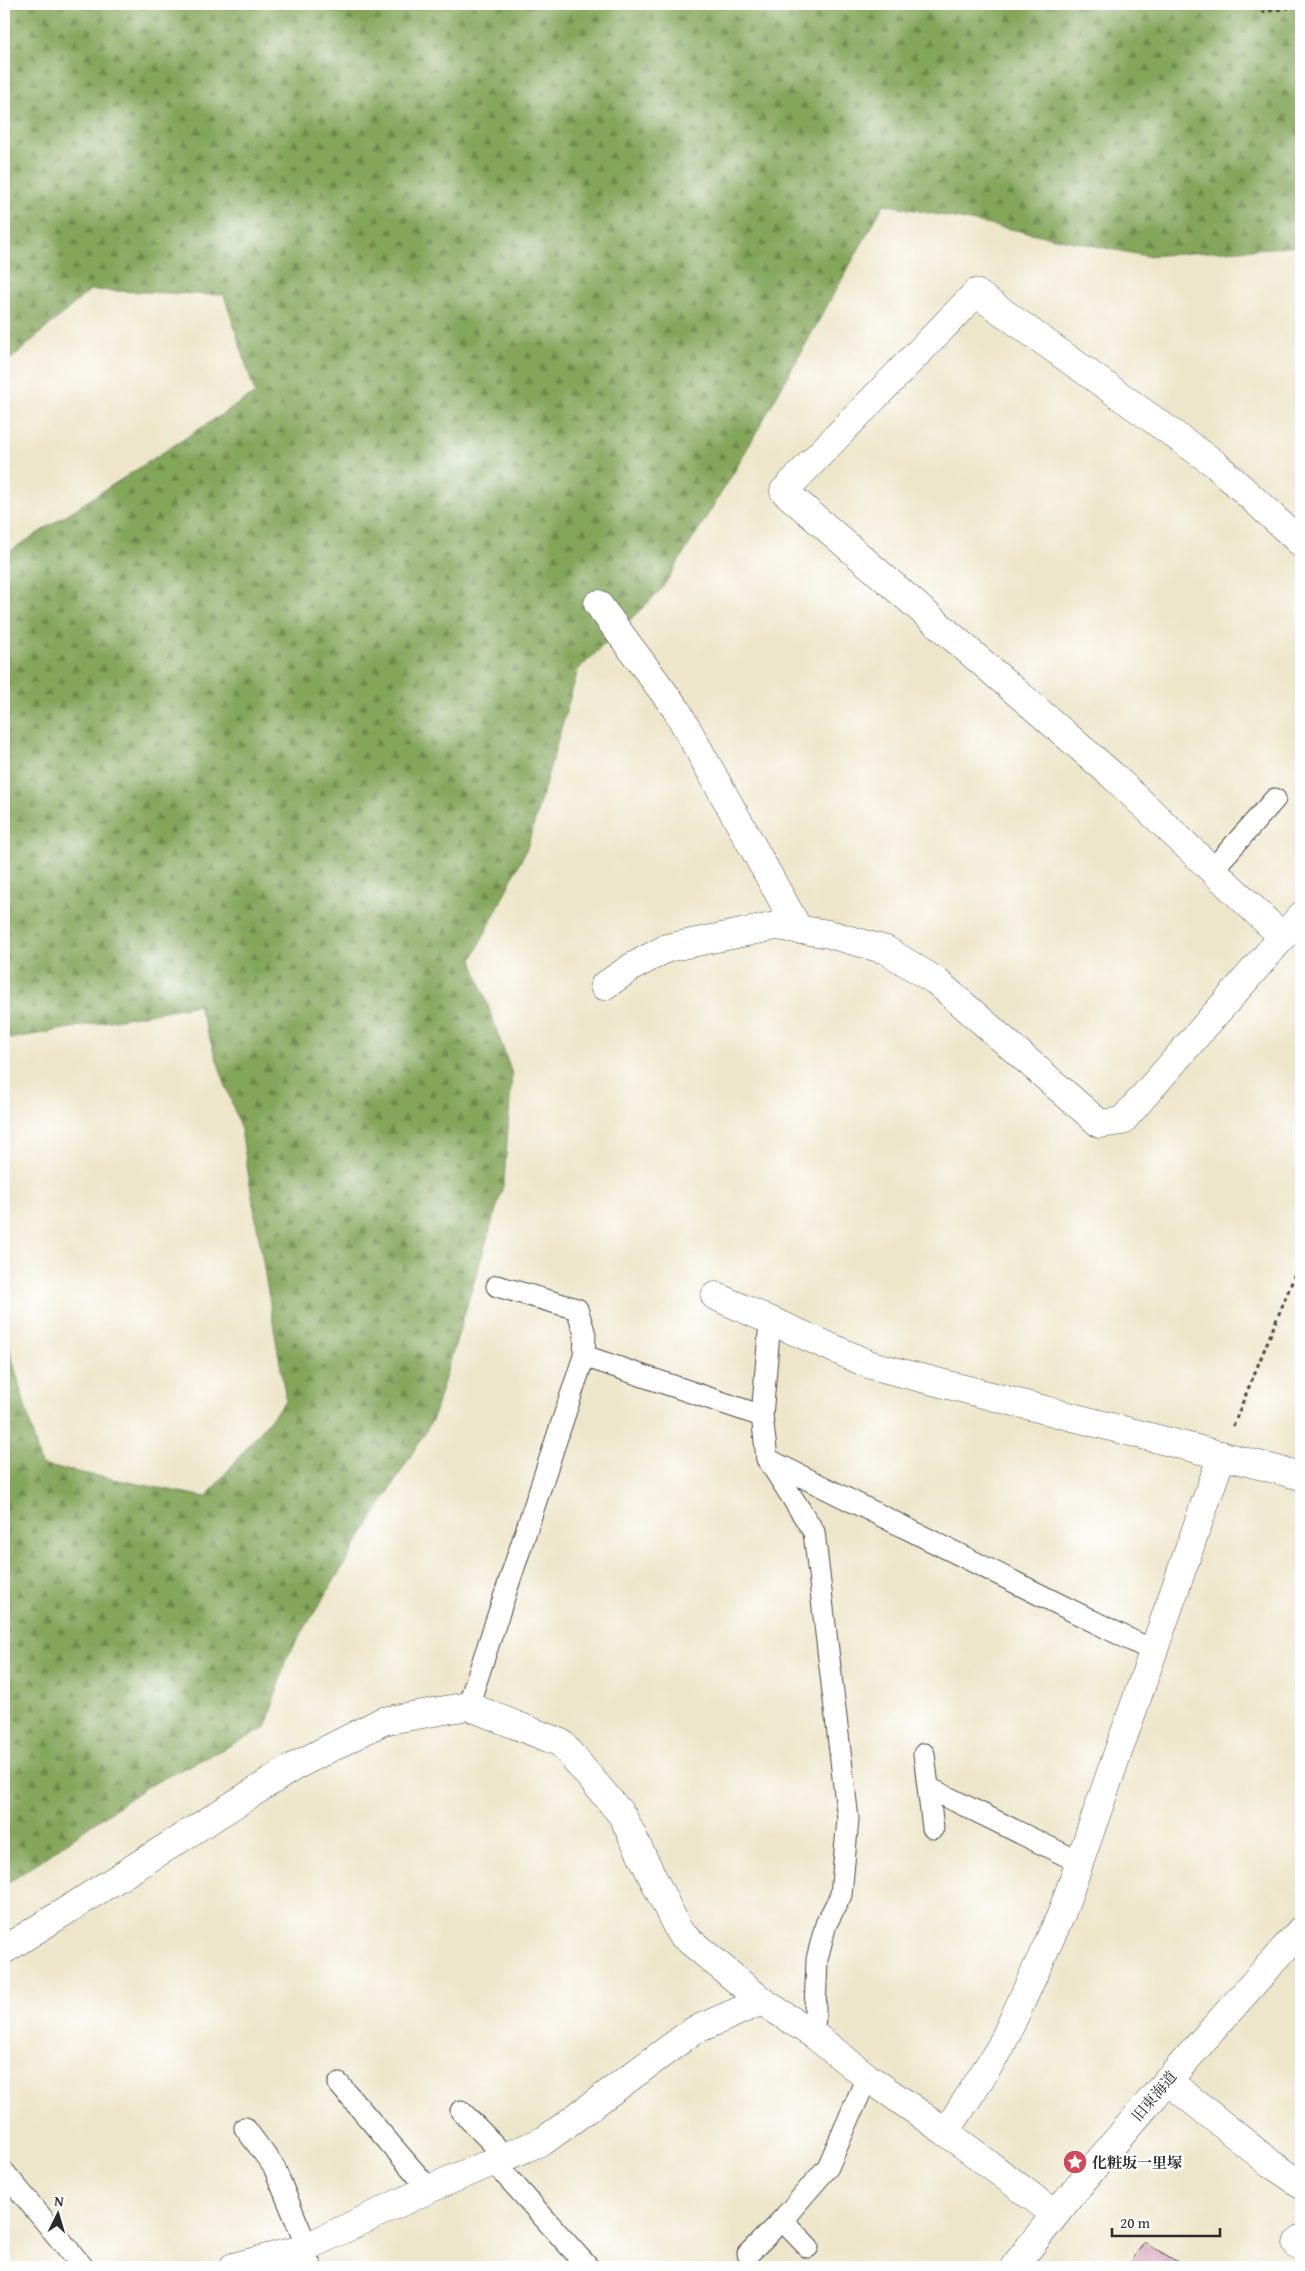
<svg xmlns="http://www.w3.org/2000/svg" width="1305" height="2271" viewBox="0 0 1305 2271" font-family="'Gentium Book Plus','Noto Serif JP',serif">
<style>
.forest{fill:url(#forest-firs);stroke:#586842}
.building{fill:#d5a1bc}
.lines{fill:none;stroke-linecap:round;stroke-linejoin:round}
.lane-casing{stroke:#484743;stroke-width:23}
.street-casing{stroke:#484743;stroke-width:29}
.path{stroke:#484743;stroke-width:3;stroke-dasharray:4 4;stroke-linecap:butt}
.lane{stroke:#fff;stroke-width:21}
.street{stroke:#fff;stroke-width:28}
.labels{text-anchor:middle;dominant-baseline:central;stroke-width:5;stroke-linejoin:round;paint-order:stroke}
.street-label{font-size:15px;fill:#2b2b2b;stroke:#fff}
.poi-label{font-size:15px;font-weight:bold;fill:#2b2b2b;stroke:#fff;text-anchor:start}
</style>
<defs>
<pattern id="forest-firs" width="22" height="20" patternUnits="userSpaceOnUse" patternTransform="scale(1.25)"><rect width="22" height="20" fill="#84a65a"/><path d="M5 1l3.5 6h-7zM16 11l3.5 6h-7z" fill="#6c874b"/></pattern>
</defs>
<rect width="100%" height="100%" fill="#fff"/>
<filter id="ink" filterUnits="userSpaceOnUse"><feTurbulence type="fractalNoise" baseFrequency=".02" numOctaves="2"/><feDisplacementMap in="SourceGraphic" scale="10" xChannelSelector="R" yChannelSelector="G"/><feConvolveMatrix kernelMatrix="1 2 1 2 8 2 1 2 1" color-interpolation-filters="sRGB"/></filter>
<filter id="wash" filterUnits="userSpaceOnUse"><feTurbulence type="fractalNoise" baseFrequency=".0096" numOctaves="4" result="noise"/><feDisplacementMap in="SourceGraphic" scale="20" xChannelSelector="R" yChannelSelector="G"/><feGaussianBlur stdDeviation="1.12" result="paint"/><feColorMatrix in="noise" values="0 0 0 0 0 0 0 0 0 0 0 0 0 0 0 0 0 1.4 0 .05"/><feComposite in="paint" operator="in"/></filter>
<g filter="url(#wash)">
<rect width="100%" height="100%" fill="#eee6ca"/>
<polygon class="forest" points="4,4 1301,4 1301,246 1146,256 884,204 733,474 661,590 578,670 527,848 472,960 512,1074 504,1183 432,1421 286,1659 266,1728 146,1787 4,1886 4,1328 41,1465 206,1497 286,1400 241,1130 198,1005 4,1040 4,555 255,393 224,295 90,290 4,365"/>
<g id="blocks">
<polygon class="building" points="1144,2242 1186,2267 1128,2267"/>
</g>
</g>
<g filter="url(#ink)">
<use href="#blocks" fill-opacity="0" stroke="#484743" stroke-width="1"/>
<g class="lines">
<g class="lane-casing">
<g id="lane">
<polyline points="1212,870 1275,799"/>
<polyline points="584,1356 762,1416 767,1458 814,1532 848,1819 841,1895 826,1924 817,1959 814,2035"/>
<polyline points="762,1416 770,1321"/>
<polyline points="767,1459 1153,1651"/>
<polyline points="468,1706 584,1356 585,1334 577,1309 497,1286"/>
<polyline points="924,1754 933,1828"/>
<polyline points="929,1788 1079,1862"/>
<polyline points="339,2084 429,2189"/>
<polyline points="461,2111 505,2156"/>
<polyline points="245,2128 274,2167 307,2247"/>
<polyline points="493,2161 588,2267"/>
<polyline points="4,2172 83,2267"/>
<polyline points="808,2247 782,2220 828,2167 867,2077"/>
<polyline points="302,2249 311,2267"/>
<polyline points="748,2254 782,2220"/>
</g>
</g>
<g class="street-casing">
<g id="street">
<polyline points="598,604 676,709 799,930"/>
<polyline points="1283,937 1111,774 784,491 976,293 1214,463 1301,543"/>
<polyline points="604,986 632,967 667,948 776,926 829,934 886,950 936,981 1100,1124 1122,1121 1301,916"/>
<polyline points="715,1296 871,1365 1301,1476"/>
<polyline points="4,1950 295,1766 383,1721 468,1706 561,1743 622,1815 680,1933 762,2001 814,2035 867,2077 946,2132"/>
<polyline points="1167,2080 1270,2163 1301,2184"/>
<polyline points="1055,2214 946,2132 1000,2048 1061,1915 1222,1455"/>
<polyline points="1297,2245 1301,2239"/>
<polyline points="233,2267 302,2249 429,2189 545,2140 693,2031 762,2001"/>
<path d="M 1014,2267 C 1104,2150 1203,2040 1301,1930"/>
</g>
</g>
<g class="path">
<polyline points="1247,4 1263,12 1301,6"/>
<polyline points="1233,1426 1301,1260"/>
</g>
<use href="#lane" class="lane"/>
<use href="#street" class="street"/>
</g>
</g>
<defs>
<g id="sight-disc" transform="scale(1.25)"><circle r="9.5" fill="#d1495b" stroke="#fff"/><path d="M0-6L1.8-2.2L6-1.7L2.9 1.2L3.7 5.4L0 3.3L-3.7 5.4L-2.9 1.2L-6-1.7L-1.8-2.2Z" fill="#fff"/></g>
</defs>
<g fill-rule="evenodd">
<use href="#sight-disc" x="1075" y="2162"/>
</g>
<g class="labels">
<g class="street-label">
<text transform="translate(1154 2096) rotate(-50)">旧東海道</text>
</g>
<g class="poi-label">
<text x="1092" y="2162">化粧坂一里塚</text>
</g>
</g>
<rect width="1305" height="2271" fill="none" stroke="#fff" stroke-width="20"/>
<g transform="translate(58 2214) rotate(5)" stroke="#ffffff" stroke-width="4" paint-order="stroke">
<path d="M0-4L9 19L0 12L-9 19Z" fill="#2b2b2b"/>
<text y="-8" font-size="14" font-weight="bold" text-anchor="middle" fill="#2b2b2b">N</text>
</g>
<path d="M1112 2228v8h108v-8" fill="none" stroke="#2b2b2b" stroke-width="2.5"/>
<text x="1120" y="2228" font-size="15" fill="#2b2b2b" stroke="#ffffff" stroke-width="4" paint-order="stroke">20 m</text>
</svg>
